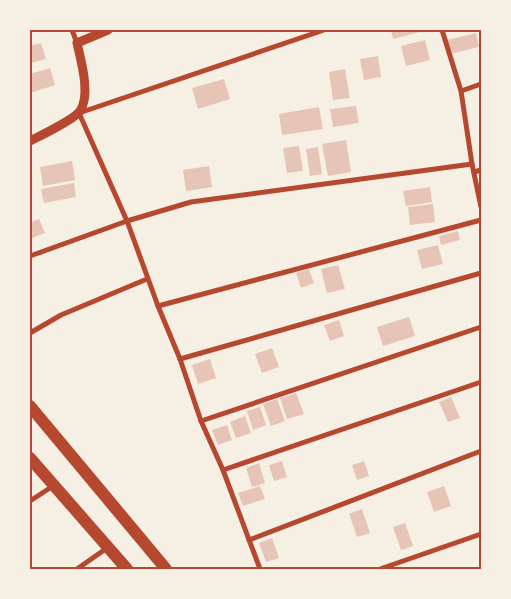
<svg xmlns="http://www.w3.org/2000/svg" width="511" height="599" viewBox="0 0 511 599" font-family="Rubik,sans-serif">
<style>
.building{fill:#e6c5b7}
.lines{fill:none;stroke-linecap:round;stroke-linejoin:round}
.minor{stroke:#b5482f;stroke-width:5}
.tertiary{stroke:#b5482f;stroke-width:9}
.primary{stroke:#b5482f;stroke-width:12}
.neatline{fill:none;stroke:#b5482f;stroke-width:2}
</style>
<rect width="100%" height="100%" fill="#f6efe4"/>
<g class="building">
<polygon points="391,30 420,30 420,32 393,39"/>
<polygon points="476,33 479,47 450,54 447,40"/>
<polygon points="425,40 430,60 406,66 401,46"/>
<polygon points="41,43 46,59 30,63 30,46"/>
<polygon points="378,56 381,77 364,80 360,59"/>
<polygon points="50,68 55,85 30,93 30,74"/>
<polygon points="345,69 350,98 333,100 329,72"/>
<polygon points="224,79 230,99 198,109 192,88"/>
<polygon points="356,106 359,123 333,127 330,109"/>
<polygon points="319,107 323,129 282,135 279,114"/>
<polygon points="346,140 351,172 328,176 322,144"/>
<polygon points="299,146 303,171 287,173 283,148"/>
<polygon points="318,147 322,174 310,176 306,149"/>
<polygon points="72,161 75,180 43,186 40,167"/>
<polygon points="209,166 212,187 186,191 183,170"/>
<polygon points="74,183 76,197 44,203 41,189"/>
<polygon points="430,187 432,202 406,206 403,191"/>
<polygon points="433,204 435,222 410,225 408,207"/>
<polygon points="39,219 45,233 30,239 30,223"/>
<polygon points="458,231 460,240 441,245 439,236"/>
<polygon points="438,245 443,264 422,269 417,250"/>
<polygon points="338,265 345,289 327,293 321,269"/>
<polygon points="309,269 314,283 301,288 296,273"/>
<polygon points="409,317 415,336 383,346 377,327"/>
<polygon points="339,320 344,336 330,341 324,325"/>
<polygon points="272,348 279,367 262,373 255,354"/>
<polygon points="210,359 216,378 198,384 192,365"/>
<polygon points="296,393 304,414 287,419 280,398"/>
<polygon points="451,397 460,418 448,422 439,402"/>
<polygon points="277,399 285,421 271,426 263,404"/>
<polygon points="260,407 266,425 253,430 247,411"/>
<polygon points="245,416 251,433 236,438 230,422"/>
<polygon points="227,425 232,440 218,445 212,430"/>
<polygon points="282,461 287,477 274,481 269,465"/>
<polygon points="364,461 369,476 357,480 352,465"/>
<polygon points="259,463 265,483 252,487 246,468"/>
<polygon points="260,486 265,499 243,506 238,493"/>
<polygon points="444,486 451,506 434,512 427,492"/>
<polygon points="362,509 370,533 357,537 349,514"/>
<polygon points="405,523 413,546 401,550 393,527"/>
<polygon points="272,538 279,558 266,562 259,543"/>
</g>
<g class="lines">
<g class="minor">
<polyline points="72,30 77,43"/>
<polyline points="442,30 461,91 472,164 481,207"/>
<polyline points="461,91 481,84"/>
<polyline points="474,172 481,170"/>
<polyline points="30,256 127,221 191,202 472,164"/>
<polyline points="158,306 481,220"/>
<polyline points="30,333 61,315 147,279"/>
<polyline points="180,359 481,273"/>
<polyline points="201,421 481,327"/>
<polyline points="223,470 481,382"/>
<polyline points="30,501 53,486"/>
<polyline points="249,540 481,451"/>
<polyline points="77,569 107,548"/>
<polyline points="260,569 223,470 201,421 180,359 158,306 127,221 79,113 324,30"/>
<polyline points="380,569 481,534"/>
</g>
<path class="tertiary" d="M 30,141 C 40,136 75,119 80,111 C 91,95 81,61 77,43 L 108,30"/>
<g class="primary">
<polyline points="30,406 166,569"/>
<polyline points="30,458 127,569"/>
</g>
</g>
<rect width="511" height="599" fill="none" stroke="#f6efe4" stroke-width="62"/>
<rect x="31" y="31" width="449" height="537" class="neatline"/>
</svg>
